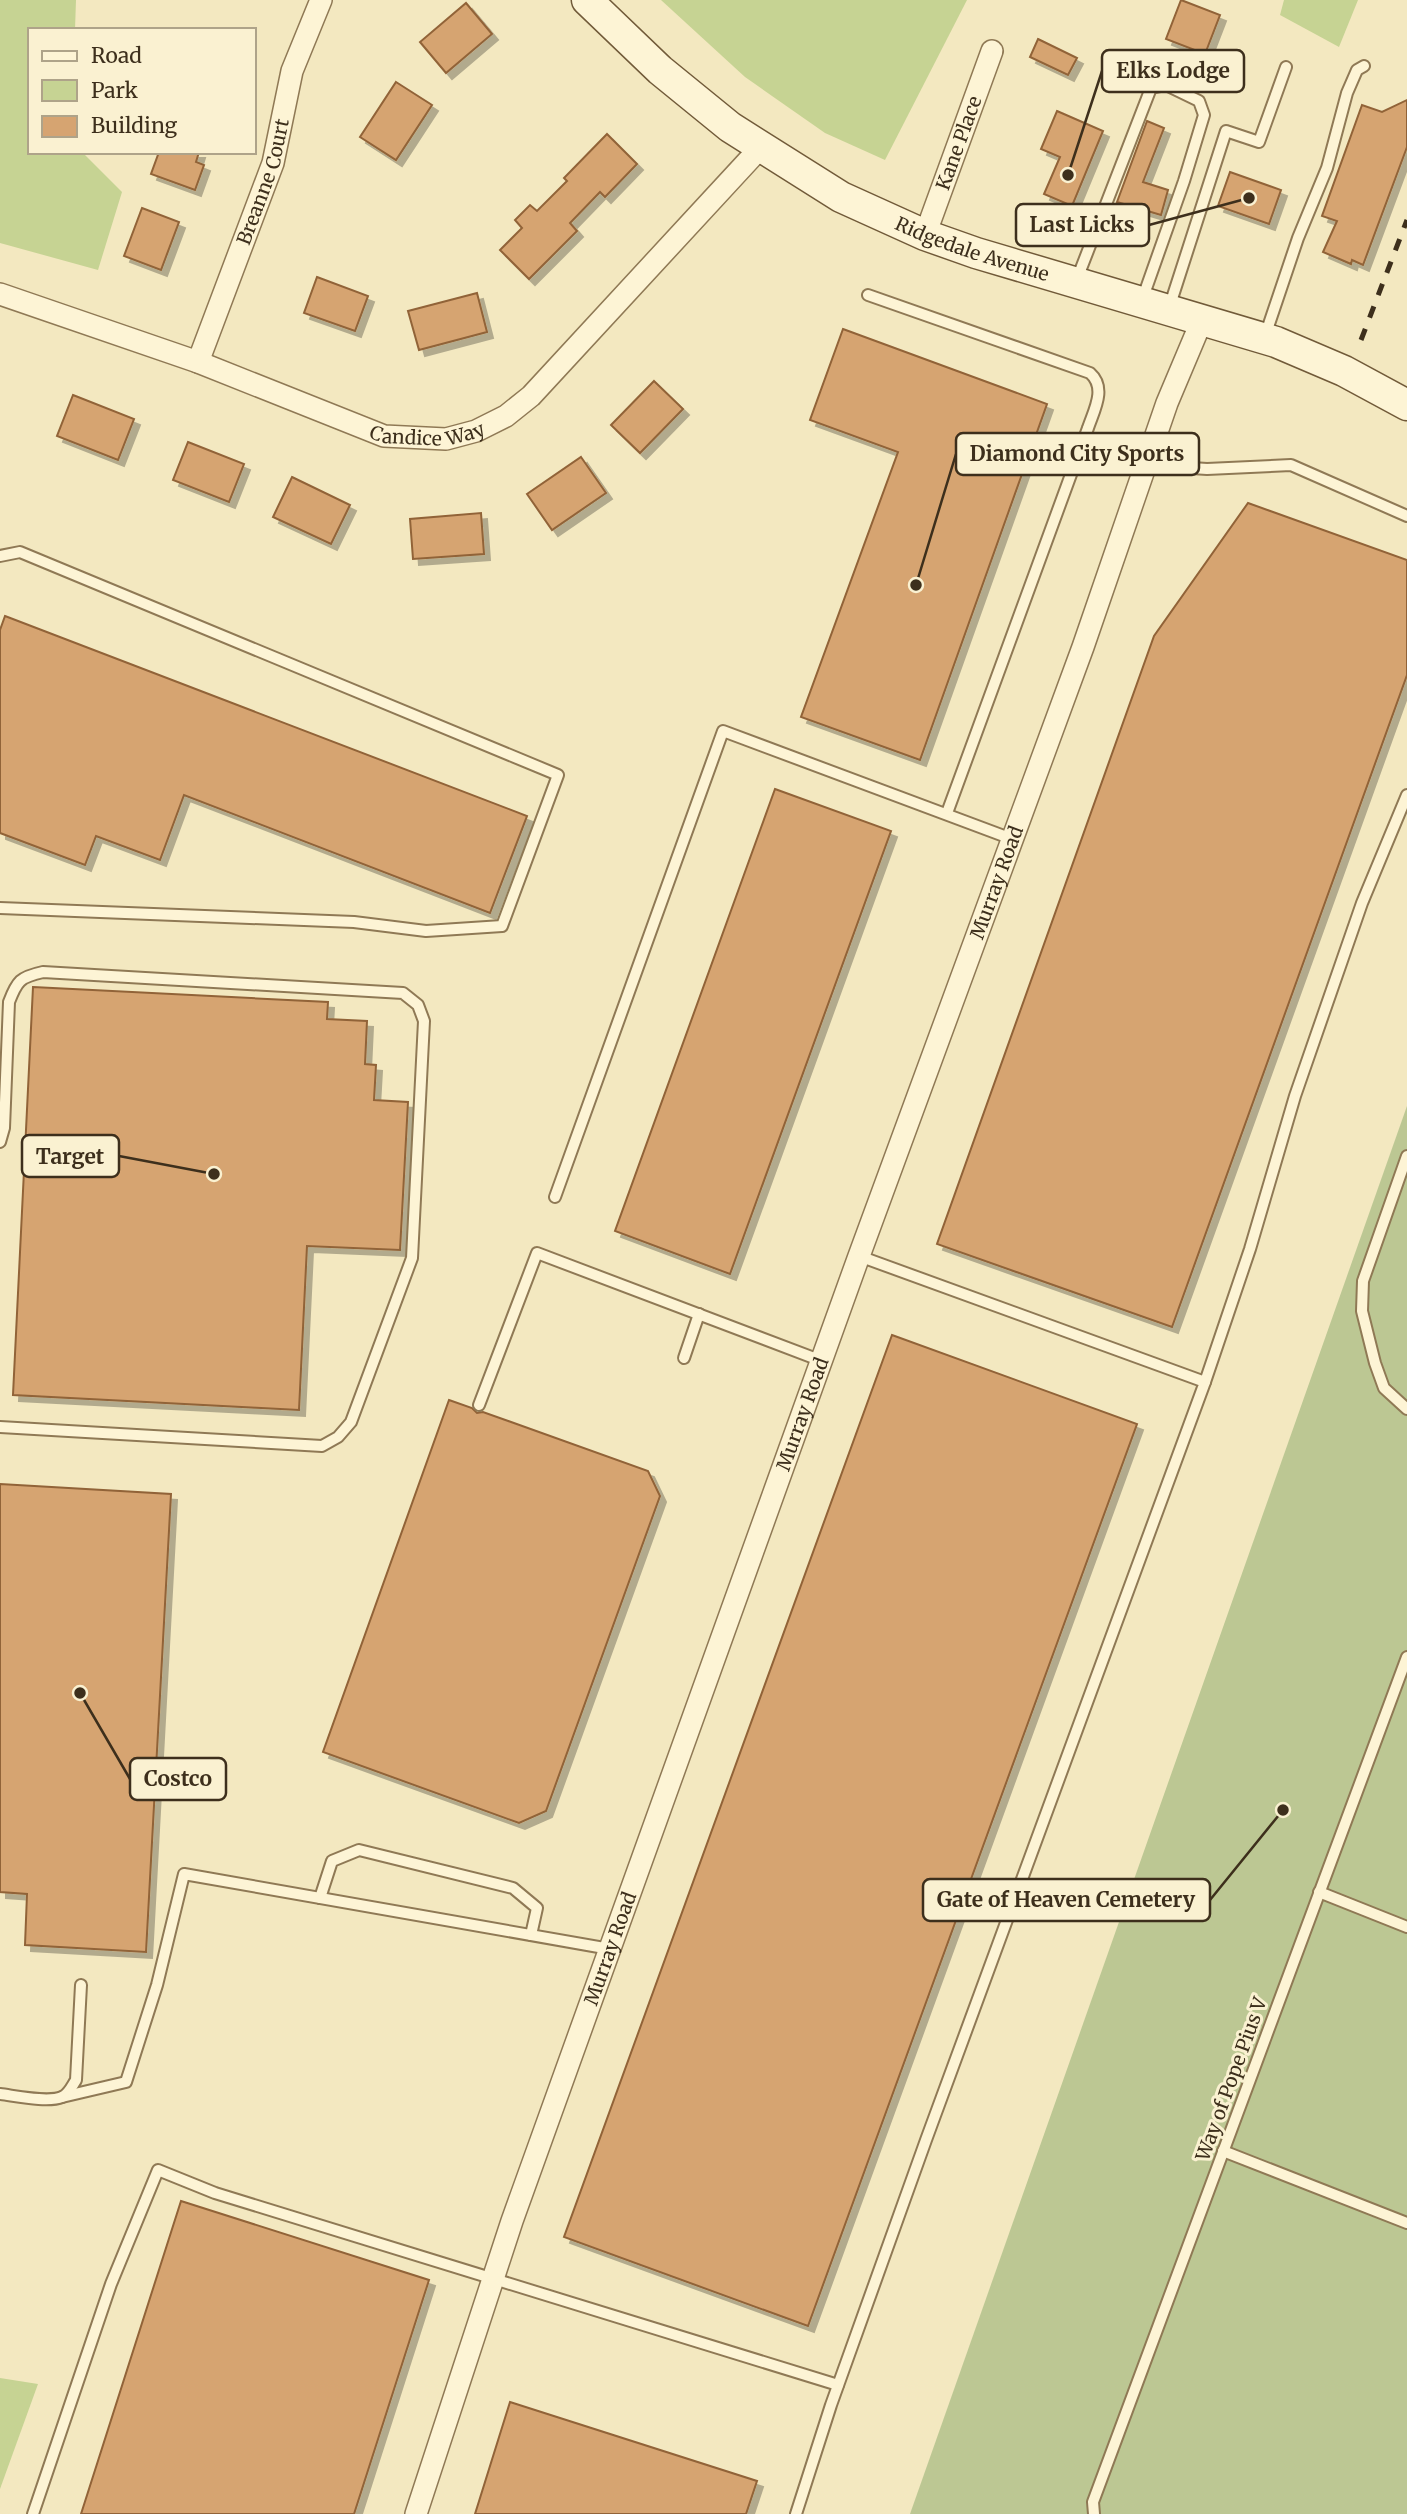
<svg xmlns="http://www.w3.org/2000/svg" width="1407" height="2514" viewBox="0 0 1407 2514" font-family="Merriweather,serif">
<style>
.green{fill:#c6d393}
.cemetery{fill:#bcc793}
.building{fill:#d6a471;stroke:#916338;stroke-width:2;filter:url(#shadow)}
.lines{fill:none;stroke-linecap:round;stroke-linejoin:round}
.lane-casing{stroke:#8f7955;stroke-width:14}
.street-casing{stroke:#8f7955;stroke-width:24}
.secondary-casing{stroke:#715a39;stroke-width:33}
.lane{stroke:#fdf4d5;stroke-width:10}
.street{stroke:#fdf4d5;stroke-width:21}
.secondary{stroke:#fdf4d5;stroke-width:30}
.rail{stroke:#3d2f1c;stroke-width:5;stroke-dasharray:12 12;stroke-linecap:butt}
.labels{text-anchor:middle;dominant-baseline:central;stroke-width:6;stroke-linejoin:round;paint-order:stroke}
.street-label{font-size:19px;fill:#3d2f1c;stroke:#faf1d1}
.leader{fill:none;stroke:#3d2f1c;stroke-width:2.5}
.callout-dot{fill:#3d2f1c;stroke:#faf1d1;stroke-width:2.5}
.callout{fill:#faf1d1;stroke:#3d2f1c;stroke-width:2.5}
.callout-label{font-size:21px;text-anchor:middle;font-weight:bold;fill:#3d2f1c}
</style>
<defs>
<filter id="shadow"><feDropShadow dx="6" dy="6" stdDeviation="0" flood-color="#0004"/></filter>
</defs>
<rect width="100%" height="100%" fill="#f3e8c0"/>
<g class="green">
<polygon points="0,0 76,0 75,30 30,30 30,152 82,152 122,192 98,270 0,243"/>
<polygon points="661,0 967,0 885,160 825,133 745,77"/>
<polygon points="1284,0 1358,0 1339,47 1280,15"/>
<polygon points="0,2378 38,2384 0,2489"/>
</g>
<polygon class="cemetery" points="1407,1106 1407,2514 910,2514"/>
<g class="building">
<polygon points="1181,0 1220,15 1205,54 1166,39"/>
<polygon points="466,3 492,34 446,73 420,42"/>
<polygon points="1038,39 1077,58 1068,75 1030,57"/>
<polygon points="396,82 432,105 396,160 360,137"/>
<polygon points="1407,100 1407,147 1363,265 1352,260 1351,264 1323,252 1337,221 1322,216 1362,105 1382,112"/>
<polygon points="1057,111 1103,131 1072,206 1044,194 1060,157 1041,149"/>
<polygon points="1147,121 1164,128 1143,182 1168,190 1161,215 1117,202"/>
<polygon points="607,134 637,164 605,197 600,192 570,223 577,231 529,279 500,250 522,228 515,220 530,205 537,211 567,181 564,178"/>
<polygon points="159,152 199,152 196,162 204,165 195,190 151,174"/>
<polygon points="1230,172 1281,190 1269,224 1218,206"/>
<polygon points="142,208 179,222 161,270 124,256"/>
<polygon points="317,277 368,296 355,331 304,313"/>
<polygon points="477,293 487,332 419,350 408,311"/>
<polygon points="843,329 1047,404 920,760 801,717 898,452 810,420"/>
<polygon points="654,381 683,409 640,453 611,425"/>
<polygon points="73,395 134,419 118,460 57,436"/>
<polygon points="188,442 244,464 229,502 173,480"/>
<polygon points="581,457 606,493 552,530 527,494"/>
<polygon points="292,477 350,505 331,544 273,517"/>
<polygon points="1248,503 1407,560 1407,675 1172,1327 937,1244 1154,636"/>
<polygon points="481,513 484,554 413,559 410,519"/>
<polygon points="5,616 527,816 490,913 184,795 160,860 96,836 85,865 0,833 0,630"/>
<polygon points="775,789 891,831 730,1274 615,1231"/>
<polygon points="33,987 328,1002 327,1019 367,1021 365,1064 376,1065 374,1100 408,1102 400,1250 307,1246 299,1410 13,1395"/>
<polygon points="892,1335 1137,1424 808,2326 564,2237"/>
<polygon points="449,1400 472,1408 477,1413 483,1412 648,1471 660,1496 546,1811 519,1823 323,1752"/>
<polygon points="0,1484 171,1494 146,1952 25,1945 27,1894 0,1892"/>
<polygon points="181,2201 429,2280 354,2514 81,2514"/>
<polygon points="510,2402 757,2481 746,2514 475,2514"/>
</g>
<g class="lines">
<g class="lane-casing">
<g id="lane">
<polyline points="1077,279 1151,88 1166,85 1199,101 1204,115 1184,181 1142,300"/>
<path d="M 868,295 L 1090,373 C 1107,388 1094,410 1088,428 L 947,813"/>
<polyline points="1169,308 1226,131 1259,142 1286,67"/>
<polyline points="1265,336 1298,238 1327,168 1347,93 1357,70 1364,66"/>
<polyline points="1146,465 1207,469 1291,465 1407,516"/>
<polyline points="0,556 20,552 558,775 502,926 426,931 354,922 0,908"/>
<path d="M 0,1142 L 4,1128 L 9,1002 C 17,981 20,977 43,972 L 403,993 L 418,1005 L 424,1021 L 412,1258 L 351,1422 L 338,1437 L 322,1446 L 0,1427"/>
<polyline points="1407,1156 1363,1281 1362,1311 1375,1363 1384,1388 1407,1409"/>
<polyline points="555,1197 723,731 1012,839"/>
<polyline points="684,1358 699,1314"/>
<polyline points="1205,1382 1250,1249 1295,1096 1362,903 1407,795"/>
<polyline points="479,1405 537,1253 822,1361"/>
<polyline points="1319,1892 1407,1927"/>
<polyline points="320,1898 332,1861 359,1850 513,1888 537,1908 531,1935"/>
<path d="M 0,2094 C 16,2096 48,2103 62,2097 C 69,2094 72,2086 76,2080 L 81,1985"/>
<polyline points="62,2097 126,2082 157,1985 184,1874 610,1949"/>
<polyline points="1223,2151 1407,2223"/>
<polyline points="33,2514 111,2284 158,2170 215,2193 838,2385"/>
<polyline points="796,2514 831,2405 926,2140 1205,1382 859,1256"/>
<polyline points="1094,2514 1093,2502 1407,1657"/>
</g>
</g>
<g class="street-casing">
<g id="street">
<path id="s1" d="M 925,235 L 992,51"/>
<path id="s2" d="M 0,294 L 198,362 L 384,436 L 446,439 L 476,431 L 506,416 L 531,396 L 760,148"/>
<path id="s3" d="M 198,362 L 273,163 L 292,71 L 321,0"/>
<path id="s4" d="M 416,2514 L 512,2221 L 859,1256 L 1083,647 L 1167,403 L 1202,320"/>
</g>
</g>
<g class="secondary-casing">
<g id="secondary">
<path id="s5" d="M 587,0 L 660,70 L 730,127 L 841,197 L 925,235 L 976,253 L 1276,342 L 1344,371 L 1407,405"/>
</g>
</g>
<use href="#lane" class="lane"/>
<use href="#street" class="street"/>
<use href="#secondary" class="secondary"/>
<polyline class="rail" points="1361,340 1407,220"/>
</g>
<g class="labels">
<g class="street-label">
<text stroke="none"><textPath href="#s1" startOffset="98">Kane Place</textPath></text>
<text stroke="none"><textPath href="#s3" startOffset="192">Breanne Court</textPath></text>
<text stroke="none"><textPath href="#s5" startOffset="464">Ridgedale Avenue</textPath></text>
<text stroke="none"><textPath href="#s2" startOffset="453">Candice Way</textPath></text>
<text stroke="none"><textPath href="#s4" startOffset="1732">Murray Road</textPath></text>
<text stroke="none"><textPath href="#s4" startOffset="1166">Murray Road</textPath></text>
<text stroke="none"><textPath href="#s4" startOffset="598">Murray Road</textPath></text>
<text transform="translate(1231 2079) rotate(-70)">Way of Pope Pius V</text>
</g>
</g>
<path class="leader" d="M1068 175L1102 71M1249 198L1149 225M916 585L956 454M214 1174L119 1156M80 1693L130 1779M1283 1810L1210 1900"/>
<g class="callout-dot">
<circle cx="1068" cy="175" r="7"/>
<circle cx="1249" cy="198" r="7"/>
<circle cx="916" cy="585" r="7"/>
<circle cx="214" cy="1174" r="7"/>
<circle cx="80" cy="1693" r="7"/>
<circle cx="1283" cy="1810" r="7"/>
</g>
<g class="callout">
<rect x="1102" y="50" width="142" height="42" rx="7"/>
<rect x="1016" y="204" width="133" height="42" rx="7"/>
<rect x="956" y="433" width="243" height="42" rx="7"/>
<rect x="22" y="1135" width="97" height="42" rx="7"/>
<rect x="130" y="1758" width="96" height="42" rx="7"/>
<rect x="923" y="1879" width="287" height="42" rx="7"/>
</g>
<g class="callout-label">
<text x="1173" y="78">Elks Lodge</text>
<text x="1082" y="232">Last Licks</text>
<text x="1077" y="461">Diamond City Sports</text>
<text x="70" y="1164">Target</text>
<text x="178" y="1786">Costco</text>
<text x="1066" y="1907">Gate of Heaven Cemetery</text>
</g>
<rect x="28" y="28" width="228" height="126" fill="#faf1d1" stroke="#aea389" stroke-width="2"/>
<rect x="42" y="51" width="35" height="10" fill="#fdf4d5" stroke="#aea389" stroke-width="2"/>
<text x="91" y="63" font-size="21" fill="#3d2f1c">Road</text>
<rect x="42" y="80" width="35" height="21" fill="#c6d393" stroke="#aea389" stroke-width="2"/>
<text x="91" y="98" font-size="21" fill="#3d2f1c">Park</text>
<rect x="42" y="116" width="35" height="21" fill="#d6a471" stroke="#aea389" stroke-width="2"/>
<text x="91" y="133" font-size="21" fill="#3d2f1c">Building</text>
</svg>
